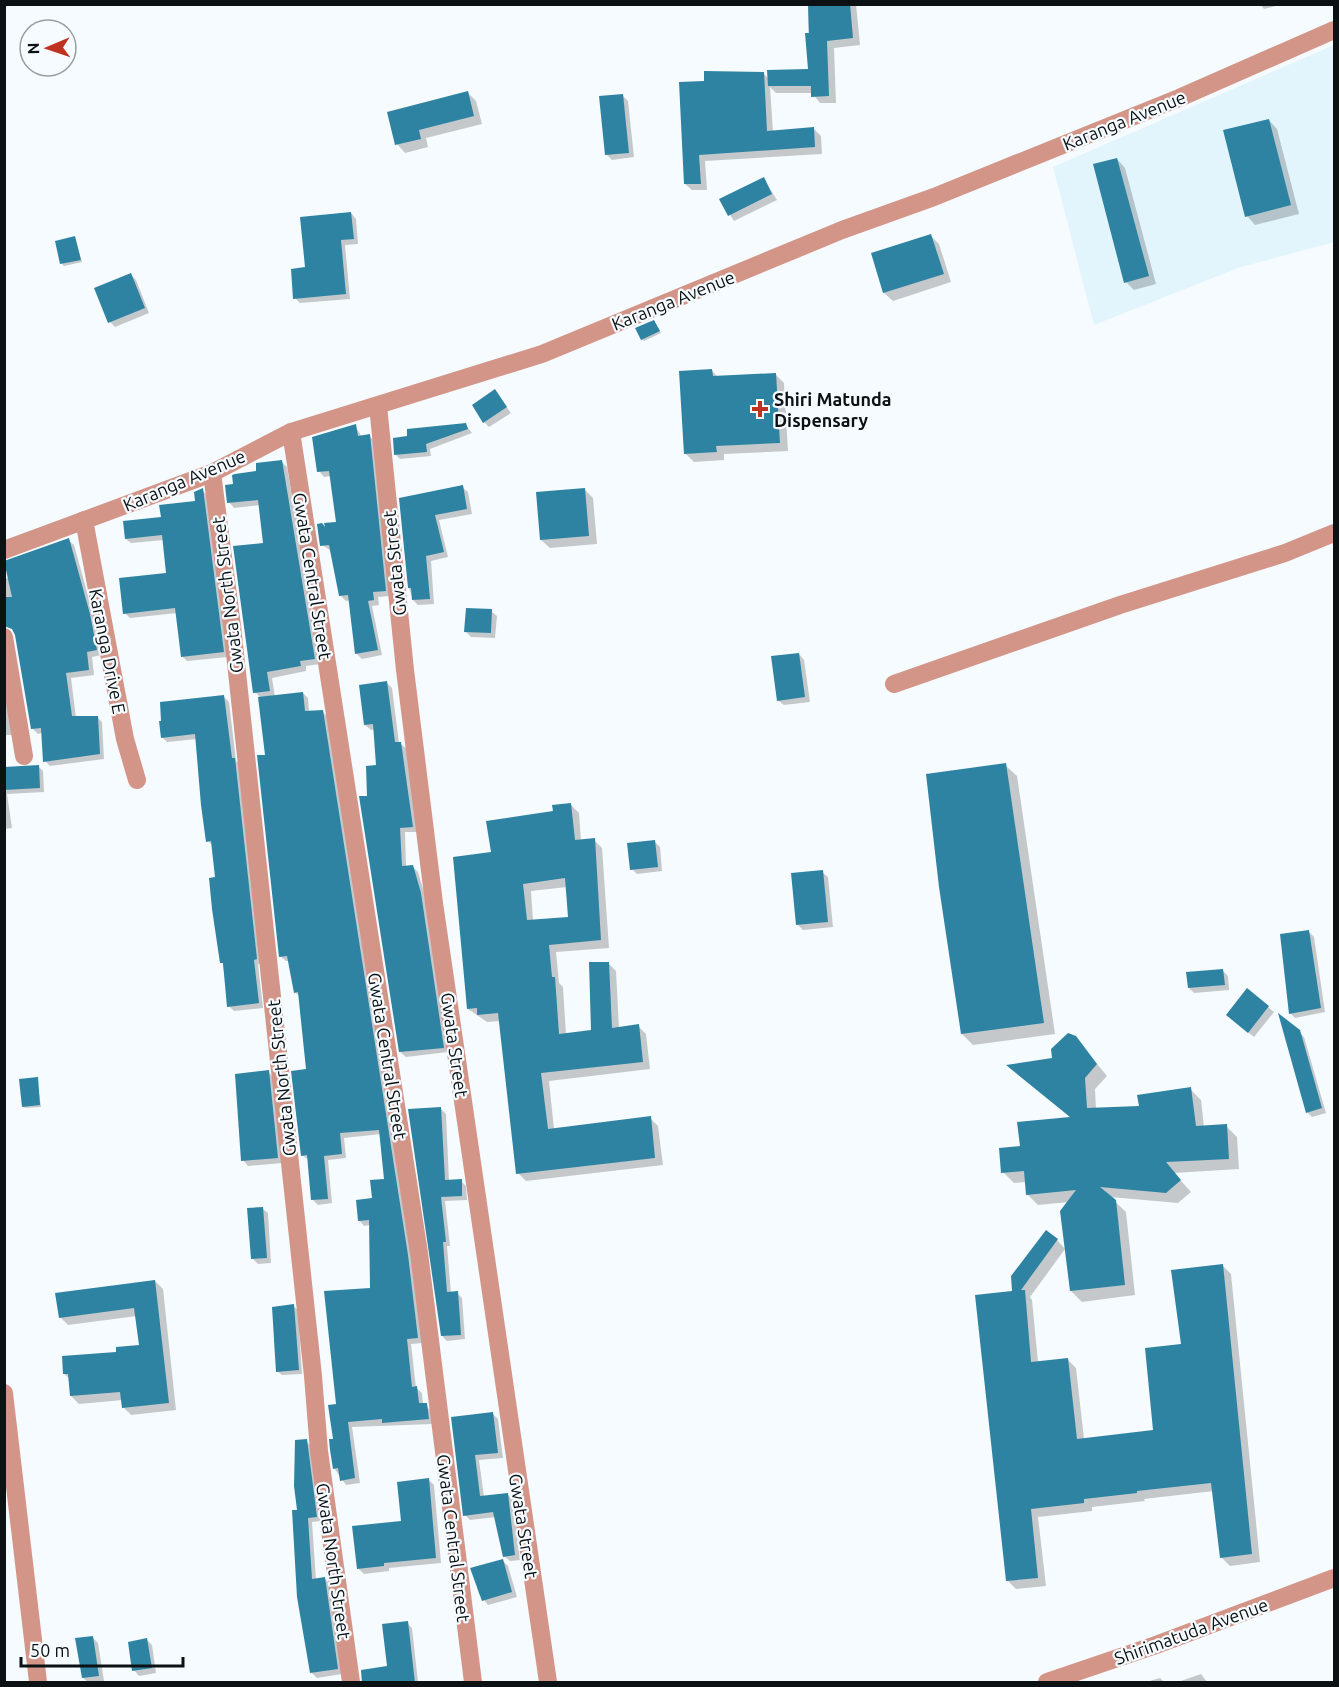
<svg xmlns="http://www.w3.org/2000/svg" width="1339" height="1687" viewBox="0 0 1339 1687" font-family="Ubuntu,sans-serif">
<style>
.built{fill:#e2f5fd}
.shadow{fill:#0003;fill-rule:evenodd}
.building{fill:#2e83a2;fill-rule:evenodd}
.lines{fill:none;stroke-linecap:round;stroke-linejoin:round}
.street{stroke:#d49589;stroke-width:18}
.poi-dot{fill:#bf3220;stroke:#f5fbfe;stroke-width:2}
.labels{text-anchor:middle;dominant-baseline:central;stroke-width:4.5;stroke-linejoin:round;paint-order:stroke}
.street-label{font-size:18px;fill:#0c1114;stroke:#f5fbfe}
.poi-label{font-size:18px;font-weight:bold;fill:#0c1114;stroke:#f5fbfe;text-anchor:start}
</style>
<rect width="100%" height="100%" fill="#f5fbfe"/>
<polygon class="built" points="1334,45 1334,242 1238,268 1094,325 1053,167"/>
<g class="shadow">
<polygon points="808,4 856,4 860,45 834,48 836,103 820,103 812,93 776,93 770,87 773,132 814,129 821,136 822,154 705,161 707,190 692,190 685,184 706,82 763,73 769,79 809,71"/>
<polygon points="1260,4 1283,4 1264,9"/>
<polygon points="468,93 476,101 482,124 426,138 428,147 405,153 397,144"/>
<polygon points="623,96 628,101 634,157 612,160 606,154"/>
<polygon points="1269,120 1277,129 1299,214 1255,225 1247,216"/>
<polygon points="1117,159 1125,168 1156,284 1134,290 1126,282"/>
<polygon points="764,179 777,200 734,221 721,200"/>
<polygon points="351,213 356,219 358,244 345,245 350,299 300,303 295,298 306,269"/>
<polygon points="931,236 939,244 951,282 893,301 884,293 872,254"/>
<polygon points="75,238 82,262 64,266 62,264"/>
<polygon points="131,275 136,280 149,313 115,327 110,322"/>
<polygon points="654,322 661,333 644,341 642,339"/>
<polygon points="712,371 719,378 776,375 784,383 788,451 724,454 724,460 694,462 685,453"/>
<polygon points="495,391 511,413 489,427 484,422"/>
<polygon points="466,425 472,433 430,449 431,456 400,459 396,455"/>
<polygon points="355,426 362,437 369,436 375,441 390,596 378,597 379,605 372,606 382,655 362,659 357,654 350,600 346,601 340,595 330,550 322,545 327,530 337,523 331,476 324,477 319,471"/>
<polygon points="281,461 287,467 320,664 306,666 306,671 272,678 275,697 303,693 308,698 309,713 322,711 327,716 412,1261 423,1343 411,1344 416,1388 422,1393 423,1405 431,1410 433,1424 352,1427 360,1483 346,1485 334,1468 337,1405 372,1290 370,1225 364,1226 359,1220 386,1180 381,1134 344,1138 346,1158 328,1160 332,1203 318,1205 313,1200 309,1160 302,1155 308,1071 300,997 295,992 290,961 286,961 280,956 267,756 260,697 255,692 265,544 260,505 234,508 229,502 235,485"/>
<polygon points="462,487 468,492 472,514 439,520 448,557 431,561 434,604 418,605 413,600 409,588 400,499"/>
<polygon points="202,490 207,495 228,657 187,661 182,656 177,613 130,618 125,613 167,575 164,540 131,543 126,539 196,502"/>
<polygon points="585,490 593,498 597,544 550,548 541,540"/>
<polygon points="68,540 74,545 95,621 101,655 92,657 94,675 71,678 76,718 97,717 102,722 104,759 50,766 45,761 42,733 38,734 32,728 27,655 4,614 4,580"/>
<polygon points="491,611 497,616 495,638 471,637 466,632"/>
<polygon points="799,654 804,660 810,702 784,705 778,700"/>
<polygon points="387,683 392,688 399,743 406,748 418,832 405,832 406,867 413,867 418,872 426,899 448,1052 406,1057 400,1052 368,797 378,767 375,729 371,730 365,725"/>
<polygon points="4,686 13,735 4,735"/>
<polygon points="224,697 229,702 236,761 240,764 261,964 258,964 263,1008 234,1011 229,1006 210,879 217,878 213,846 208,841 197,739 167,742 162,737"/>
<polygon points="1005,765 1017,776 1055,1034 973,1045 962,1034"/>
<polygon points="39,767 43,771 44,792 7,794 12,828 4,829 4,768"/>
<path d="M 571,805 L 579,813 L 581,841 L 594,840 L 602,848 L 609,948 L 556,952 L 559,983 L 563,987 L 566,1035 L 593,1031 L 608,963 L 616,971 L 619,1028 L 638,1026 L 646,1034 L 650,1069 L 549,1081 L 554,1129 L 650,1118 L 658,1126 L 663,1165 L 526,1181 L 518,1173 L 500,1021 L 487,1022 L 468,1009 L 493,853 L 554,812 ZM 567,887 L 570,918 L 533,921 L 531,891 Z"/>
<polygon points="655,842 660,847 662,871 637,874 632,869"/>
<polygon points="822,872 828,877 833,927 803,930 798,925"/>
<polygon points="1309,932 1314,937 1325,1012 1295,1018 1290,1013"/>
<polygon points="1222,970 1228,976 1229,990 1194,993 1189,988"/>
<polygon points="1247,990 1274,1012 1254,1037 1233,1020"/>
<polygon points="1299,1032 1304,1037 1326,1113 1312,1117 1307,1112"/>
<polygon points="1075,1037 1107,1076 1095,1089 1096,1109 1141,1107 1190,1089 1201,1100 1204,1127 1226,1126 1237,1137 1239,1169 1174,1173 1191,1192 1178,1203 1110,1197 1126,1212 1135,1295 1082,1302 1071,1291 1069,1202 1038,1205 1027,1194 1026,1182 1014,1183 1003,1172 1021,1148 1072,1118 1009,1066 1054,1059"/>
<polygon points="268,1072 273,1077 283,1163 248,1166 243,1160"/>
<polygon points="37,1079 41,1107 25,1108 23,1106"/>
<polygon points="441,1109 446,1114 449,1181 461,1181 466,1186 467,1200 445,1201 450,1246 447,1246 451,1293 457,1293 462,1298 465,1339 447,1341 442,1336 410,1110"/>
<polygon points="262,1208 268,1213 271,1263 258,1264 253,1259"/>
<polygon points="1057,1240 1065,1249 1030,1297 1032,1300 1038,1362 1067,1359 1076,1368 1084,1439 1154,1431 1182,1345 1223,1266 1231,1274 1260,1562 1230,1566 1221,1557 1214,1491 1144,1499 1145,1501 1092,1507 1092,1511 1038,1517 1046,1586 1016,1589 1008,1581 1014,1293"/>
<polygon points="155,1281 163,1289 176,1410 131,1415 123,1407 123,1400 79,1404 71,1396 70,1379 64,1374 140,1346 137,1316 68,1325 60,1317"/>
<polygon points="293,1306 298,1310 302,1374 282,1375 277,1371"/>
<polygon points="492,1413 498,1419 503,1458 479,1460 484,1497 507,1494 513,1500 520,1560 510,1561 504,1556 496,1517 470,1520 465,1515 453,1418"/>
<polygon points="306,1441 311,1446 321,1521 312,1522 316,1580 325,1579 330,1584 342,1674 317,1678 312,1673 298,1511"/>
<polygon points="429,1480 434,1485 441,1563 389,1568 389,1571 364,1574 358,1568 403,1522"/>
<polygon points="502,1560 508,1566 517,1597 488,1605 479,1594 472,1569"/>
<polygon points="407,1623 412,1628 418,1682 372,1682 389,1668"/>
<polygon points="92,1637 98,1643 104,1681 88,1682 83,1678"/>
<polygon points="147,1640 152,1645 156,1673 139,1676 134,1670"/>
<polygon points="1201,1674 1207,1682 1178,1682"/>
<polygon points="1160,1678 1164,1682 1146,1682"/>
</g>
<g class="building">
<polygon points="808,4 850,4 853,38 827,41 829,96 811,97 811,86 768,86 767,70 808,69 805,33 809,33"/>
<polygon points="704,71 764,72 767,131 814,127 815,147 699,155 701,184 684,184 679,82 704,81"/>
<polygon points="468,91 474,116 419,130 421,139 395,145 387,112"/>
<polygon points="623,94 629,153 605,155 599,96"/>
<polygon points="1269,119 1291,205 1245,217 1223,130"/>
<polygon points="1117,158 1149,276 1124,283 1093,164"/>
<polygon points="764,177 772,194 728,216 719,199"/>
<polygon points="351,212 354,239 341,240 346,294 293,299 291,269 305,267 300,217"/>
<polygon points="931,234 944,274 883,293 871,253"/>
<polygon points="75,236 81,260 60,264 55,241"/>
<polygon points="131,273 145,308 108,323 94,288"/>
<polygon points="654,320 660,331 641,340 635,328"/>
<polygon points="712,369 713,376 776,373 780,443 716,446 717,452 684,454 679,371"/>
<polygon points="495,389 507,407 483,423 472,405"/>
<polygon points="466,423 468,429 426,444 427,452 394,455 393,438 407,436 407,429"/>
<polygon points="356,424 358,436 370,434 386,591 373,592 374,600 368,601 378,650 355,654 348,595 339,596 329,545 320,546 317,524 322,523 325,527 324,523 336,522 329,471 317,472 312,437"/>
<polygon points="282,460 315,659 300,661 301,666 267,672 270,691 253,693 233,546 263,543 258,500 227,503 225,485 233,484 232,475 235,474 256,471 256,463"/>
<polygon points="463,485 467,509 435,515 444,552 426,556 430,599 412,600 411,588 408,588 399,498"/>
<polygon points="203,488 224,652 181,657 175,608 123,614 119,578 166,573 162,535 125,539 123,521 161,517 159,505 195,501 194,492"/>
<polygon points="585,488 589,536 540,540 536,492"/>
<polygon points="69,538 90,614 97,650 87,652 89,670 66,673 72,716 98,716 100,754 43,762 41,728 31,729 15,635 12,629 4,626 4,597 12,597 4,561"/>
<polygon points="466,608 492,609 491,633 464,632"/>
<polygon points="799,653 805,697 777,701 771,656"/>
<polygon points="387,681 395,742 401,742 413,827 400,828 402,866 413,865 421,893 444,1048 399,1052 359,796 367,796 366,766 376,765 373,724 364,725 359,685"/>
<polygon points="303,692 305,711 323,710 408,1255 418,1338 407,1339 412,1387 417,1386 419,1403 427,1403 429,1419 382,1423 382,1419 348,1422 355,1478 340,1481 338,1468 333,1469 330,1450 329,1439 333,1439 328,1405 336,1404 324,1291 370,1288 369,1220 358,1221 356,1200 372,1198 370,1180 384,1179 379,1130 340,1133 342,1154 324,1156 328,1199 311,1200 307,1155 301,1156 291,1071 306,1069 298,992 294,993 287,956 279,957 257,755 265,755 258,697"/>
<polygon points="224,695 232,758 235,758 257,959 254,960 259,1003 227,1007 223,963 220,963 212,909 209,878 215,877 211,841 206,842 201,805 195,734 161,738 159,721 161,721 160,702"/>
<polygon points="1006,763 1044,1023 961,1034 939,887 926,774"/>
<polygon points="39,765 40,788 4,790 4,767"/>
<path d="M 571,803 L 575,840 L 595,838 L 601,940 L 549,945 L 552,977 L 555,977 L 559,1034 L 591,1030 L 589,962 L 609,962 L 612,1028 L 639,1024 L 643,1062 L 541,1073 L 548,1129 L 651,1116 L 655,1158 L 516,1174 L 498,1013 L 477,1015 L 477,1008 L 467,1009 L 453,857 L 491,852 L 486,821 L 553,811 L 552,805 ZM 565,878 L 568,917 L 527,920 L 523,884 Z"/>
<polygon points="655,840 658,867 630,870 627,843"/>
<polygon points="823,870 828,922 796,925 791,873"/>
<polygon points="1309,930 1321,1008 1289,1014 1280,934"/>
<polygon points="1223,969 1225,985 1188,988 1186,972"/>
<polygon points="1247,988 1269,1006 1248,1033 1226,1015"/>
<polygon points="1278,1013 1300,1030 1322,1108 1306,1113"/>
<polygon points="1068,1033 1076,1036 1097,1064 1085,1078 1087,1108 1139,1106 1137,1095 1191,1087 1196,1126 1227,1124 1229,1159 1166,1162 1181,1180 1166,1193 1100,1187 1116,1200 1125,1285 1070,1291 1060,1211 1076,1190 1026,1195 1024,1171 1001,1173 999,1148 1020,1146 1017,1122 1070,1117 1006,1065 1052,1058 1051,1049"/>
<polygon points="269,1070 278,1158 241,1161 235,1074"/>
<polygon points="38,1077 40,1105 22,1107 19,1079"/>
<polygon points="441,1107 445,1180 462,1179 462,1196 441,1197 446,1242 443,1242 447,1292 458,1291 461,1335 441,1336 408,1109"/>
<polygon points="263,1207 267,1258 251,1259 247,1208"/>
<polygon points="1046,1230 1058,1239 1021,1290 1025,1290 1031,1362 1068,1358 1077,1439 1153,1430 1145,1348 1181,1344 1171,1270 1223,1264 1252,1554 1220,1558 1211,1483 1137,1491 1137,1493 1084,1499 1084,1503 1031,1509 1038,1578 1006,1581 975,1295 1012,1291 1011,1276"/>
<polygon points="155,1280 169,1403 122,1408 120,1392 70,1396 68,1374 63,1374 62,1356 116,1352 116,1347 139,1345 134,1308 59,1318 55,1293"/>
<polygon points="294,1304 299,1370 276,1372 272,1307"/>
<polygon points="493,1412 498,1453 475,1455 480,1496 508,1493 515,1555 503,1557 493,1512 463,1516 451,1417"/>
<polygon points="307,1439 317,1517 308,1518 312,1579 325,1577 338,1669 310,1673 297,1597 292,1510 297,1510 294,1486 295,1440"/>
<polygon points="429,1478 436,1558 384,1563 384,1566 357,1569 352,1526 401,1521 397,1482"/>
<polygon points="503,1559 512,1592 482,1601 470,1568"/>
<polygon points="408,1621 415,1683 362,1683 361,1670 387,1666 382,1624"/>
<polygon points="93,1636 99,1676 82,1678 75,1638"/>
<polygon points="147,1638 152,1668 132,1671 128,1642"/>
</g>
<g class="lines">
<g class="street">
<polyline points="378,406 405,670 434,903 548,1682"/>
<polyline points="291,432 419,1253 473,1682"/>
<polyline points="212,473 232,626 313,1376 319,1451 351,1682"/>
<polyline points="84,520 125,739 137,780"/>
<polyline points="4,550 212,473 291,432 542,354 842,230 934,197 1179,98 1334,30"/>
<polyline points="4,637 24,756"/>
<polyline points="894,684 1120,605 1285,553 1334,533"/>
<polyline points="4,1393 38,1682"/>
<polyline points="1047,1682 1156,1645 1334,1578"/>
</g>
</g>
<path class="poi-dot" d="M757 400h6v6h6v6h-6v6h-6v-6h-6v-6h6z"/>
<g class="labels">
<g class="street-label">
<text transform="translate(1124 120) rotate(-22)">Karanga Avenue</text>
<text transform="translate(673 300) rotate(-22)">Karanga Avenue</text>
<text transform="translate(184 480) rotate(-23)">Karanga Avenue</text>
<text transform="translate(394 563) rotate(-96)">Gwata Street</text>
<text transform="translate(313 576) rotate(81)">Gwata Central Street</text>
<text transform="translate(227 595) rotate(-97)">Gwata North Street</text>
<text transform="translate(108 651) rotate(79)">Karanga Drive E</text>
<text transform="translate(455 1045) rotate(82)">Gwata Street</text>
<text transform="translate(388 1056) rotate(81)">Gwata Central Street</text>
<text transform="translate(281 1078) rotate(-96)">Gwata North Street</text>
<text transform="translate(524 1526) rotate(81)">Gwata Street</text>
<text transform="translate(454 1538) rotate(83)">Gwata Central Street</text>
<text transform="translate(334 1561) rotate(82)">Gwata North Street</text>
<text transform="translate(1191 1631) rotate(-20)">Shirimatuda Avenue</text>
</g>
<g class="poi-label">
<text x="774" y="399">Shiri Matunda<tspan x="774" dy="21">Dispensary</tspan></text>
</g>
</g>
<rect width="1339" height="1687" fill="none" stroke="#0c1114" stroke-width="12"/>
<g transform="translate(48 48) rotate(268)"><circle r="28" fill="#f5fbfe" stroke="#989da0" stroke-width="1.5"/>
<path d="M0-4.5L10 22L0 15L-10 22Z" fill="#bf3220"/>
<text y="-9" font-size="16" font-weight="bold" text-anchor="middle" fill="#0c1114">N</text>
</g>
<path d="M21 1657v9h162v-9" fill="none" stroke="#0c1114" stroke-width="3"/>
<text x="30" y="1657" font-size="18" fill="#0c1114" stroke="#f5fbfe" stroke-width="4.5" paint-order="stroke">50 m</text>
</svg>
